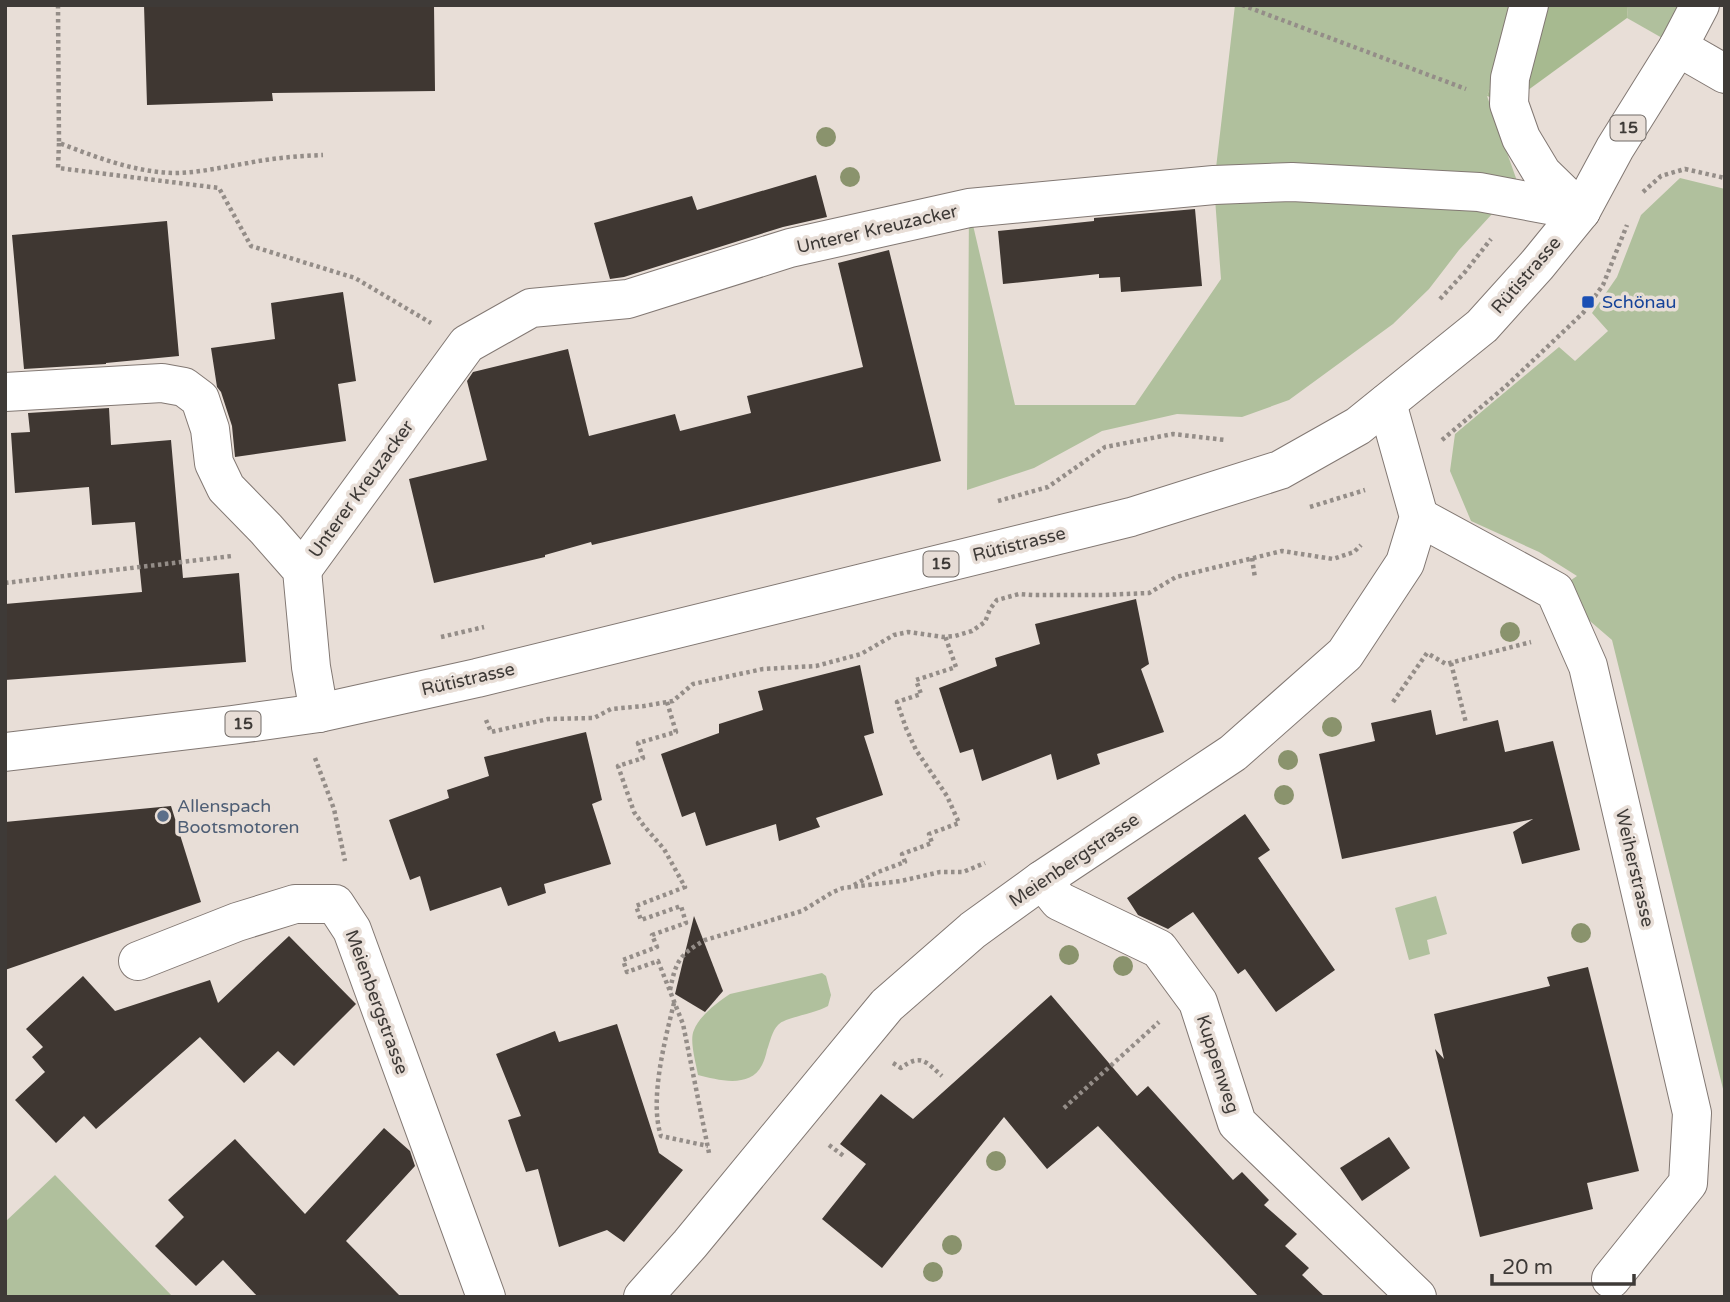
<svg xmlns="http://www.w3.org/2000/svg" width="1730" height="1302" viewBox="0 0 1730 1302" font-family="'Varela Round',sans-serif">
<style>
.green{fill:#b0c09d}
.forest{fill:#a7ba90}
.building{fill:#3f3732}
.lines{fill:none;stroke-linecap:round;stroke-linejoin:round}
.street-casing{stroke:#827873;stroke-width:40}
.secondary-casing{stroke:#827873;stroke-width:40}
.primary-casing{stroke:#827873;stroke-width:40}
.path{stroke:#948d88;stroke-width:4.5;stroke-dasharray:3.5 3.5;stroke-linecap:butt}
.street{stroke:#fff;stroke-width:38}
.secondary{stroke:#fff;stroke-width:38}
.primary{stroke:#fff;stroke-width:38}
.tree{fill:#8a936d}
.transit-dot{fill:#1a4fb4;stroke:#e8ded7;stroke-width:2.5}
.service-dot{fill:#5c6f8a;stroke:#e8ded7;stroke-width:2.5}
.labels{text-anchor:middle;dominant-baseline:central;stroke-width:7;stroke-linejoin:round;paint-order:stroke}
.shield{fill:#e8ded7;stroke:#716b67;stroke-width:2}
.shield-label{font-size:16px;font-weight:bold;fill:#3e3a37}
.street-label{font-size:18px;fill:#3e3a37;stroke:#e8ded7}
.transit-label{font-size:18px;fill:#164399;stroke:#e8ded7;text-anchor:start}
.service-label{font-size:18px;fill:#4e5e75;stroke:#e8ded7;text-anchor:start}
</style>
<rect width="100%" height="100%" fill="#e8ded7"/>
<g class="green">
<polygon points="1235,5 1519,5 1487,96 1517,181 1492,214 1459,250 1429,289 1393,324 1289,400 1242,417 1177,414 1102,431 1034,468 967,490 969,208 1015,405 1135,405 1221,279 1214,185"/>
<polygon points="1628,5 1700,5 1678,47 1627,18"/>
<polygon points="1680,178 1725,189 1725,1097 1612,640 1555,591 1577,576 1539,552 1471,521 1450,471 1455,434 1559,347 1575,361 1608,331 1592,313 1617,277 1641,215"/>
<polygon points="1436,896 1447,934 1427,940 1430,954 1409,960 1395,908"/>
<path d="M 822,973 L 826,976 L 831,995 L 828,1006 C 815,1014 785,1017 778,1025 C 772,1031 770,1042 767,1050 C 766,1055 764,1061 762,1065 C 750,1089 718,1080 698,1075 C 696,1063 689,1040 694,1030 C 700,1015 718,1002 730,994 Z"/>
<polygon points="55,1175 173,1297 5,1297 5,1222"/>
</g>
<polygon class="forest" points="1519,5 1628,5 1627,18 1509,104 1487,96"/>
<g class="building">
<polygon points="144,5 434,5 435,91 272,93 273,101 147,105"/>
<polygon points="816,175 827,217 783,227 624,277 610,279 594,223 692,196 697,210"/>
<polygon points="1195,209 1202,286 1121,292 1120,277 1099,278 1099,274 1003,284 998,231 1094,221 1094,218"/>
<polygon points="167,221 179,356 106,363 106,364 24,369 12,235"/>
<polygon points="889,250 941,461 592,545 591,542 545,555 545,557 434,583 409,479 487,460 467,381 473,372 568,349 589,436 675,414 680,431 751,413 747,396 863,367 838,263"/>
<polygon points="343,292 356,381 338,384 346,441 235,457 232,426 221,392 217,387 211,348 275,339 271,303"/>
<polygon points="109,408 111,445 171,440 183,578 239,573 246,662 5,680 5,604 142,592 135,522 92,525 89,487 15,493 11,433 30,432 28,413"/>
<polygon points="1136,599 1149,664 1141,669 1164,732 1097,754 1100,764 1057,780 1051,754 982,781 973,749 960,753 939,688 997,666 995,658 1040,644 1035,624"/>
<polygon points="860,665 874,733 864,736 883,795 816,818 820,827 779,841 776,824 706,846 695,812 682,817 661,754 719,733 719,724 763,710 758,691"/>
<polygon points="1431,710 1436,735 1498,720 1505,752 1553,741 1580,850 1522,864 1513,832 1533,819 1342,859 1319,754 1375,741 1371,723"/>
<polygon points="586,732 602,800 592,804 611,864 544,884 546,893 508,906 501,887 430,911 420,876 410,880 389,820 449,798 447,790 489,776 484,757"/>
<polygon points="171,806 201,902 5,970 5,822"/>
<polygon points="1245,814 1270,850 1258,858 1335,970 1276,1012 1245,969 1238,974 1193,912 1168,929 1138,915 1127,898"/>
<polygon points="694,916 723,991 705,1012 675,994"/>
<polygon points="289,936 356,1004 294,1066 278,1051 244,1083 200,1037 96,1129 84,1116 56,1143 15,1100 45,1072 32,1057 43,1047 26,1029 83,976 115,1011 210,980 218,1003"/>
<polygon points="1588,967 1639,1171 1587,1183 1593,1209 1480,1237 1435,1049 1444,1059 1434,1014 1550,986 1547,977"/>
<polygon points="1051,995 1137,1096 1148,1086 1233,1180 1242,1172 1269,1200 1264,1205 1297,1234 1285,1246 1309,1268 1302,1275 1325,1297 1259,1297 1098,1126 1047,1169 1004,1117 882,1268 822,1219 866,1164 840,1144 881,1094 913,1119"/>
<polygon points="617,1024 659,1153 683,1170 624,1242 607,1230 559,1247 538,1169 526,1172 508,1120 521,1116 496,1054 555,1031 559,1042"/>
<polygon points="384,1128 410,1151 415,1166 346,1241 401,1297 258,1297 223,1260 196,1286 155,1246 184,1217 168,1200 235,1139 305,1214"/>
<polygon points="1389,1137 1410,1168 1362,1201 1340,1168"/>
</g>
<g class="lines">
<g class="street-casing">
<g id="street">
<polyline points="1529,5 1510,78 1509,104 1521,138 1542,173 1581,211"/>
<polyline points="5,392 162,383 184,387 200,399 210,429 214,463 226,488 266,529 302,570 311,667 319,713"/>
<polyline points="1419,517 1555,591 1588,666 1692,1113 1688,1183 1611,1279"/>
<polyline points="302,570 467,344 531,308 628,299 790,248 969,208 1214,185 1292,182 1479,192 1581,211"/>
<polyline points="1042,880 1059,901 1159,949 1198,1002 1237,1123 1417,1297"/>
<polyline points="138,961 237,922 295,904 335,904 352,930 486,1297"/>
<polyline points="643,1297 690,1244 887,1005 973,930 1042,880 1233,753 1345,654 1405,563 1419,517 1387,403"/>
</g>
</g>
<g class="secondary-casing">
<polyline id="secondary" points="1678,47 1725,74"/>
</g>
<g class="primary-casing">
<polyline id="primary" points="5,752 232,725 319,713 477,678 1131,517 1280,470 1358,426 1482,326 1537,265 1581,211 1615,148 1678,47 1700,5"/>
</g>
<g class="path">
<path d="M 58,5 L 59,143 C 96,157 134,172 173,173 C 199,173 223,167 248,163 C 273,158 298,156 323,155"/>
<polyline points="1242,5 1466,89"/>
<polyline points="59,143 58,168 219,188 251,246 355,278 431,323"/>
<polyline points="1643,192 1661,176 1685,169 1725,178"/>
<polyline points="1440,299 1465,272 1491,239"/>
<polyline points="1442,440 1506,386 1583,313 1603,285 1627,225"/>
<polyline points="998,501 1048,487 1105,447 1173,434 1225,440"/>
<polyline points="1310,507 1365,490"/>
<polyline points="1252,558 1255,578"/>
<polyline points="5,583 232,556"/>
<polyline points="441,637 484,627"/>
<polyline points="1451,663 1466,723"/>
<polyline points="667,702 676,732 638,743 643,758 618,766 634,812 644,826 664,849 685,887 636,906 641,920 681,906 686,923 652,935 657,947 623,960 627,972 658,961 683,1024 709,1153"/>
<polyline points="1393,702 1427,653 1446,664 1531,642"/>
<polyline points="486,720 491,732 548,719 594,718 611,709 644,706 673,701 693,684 763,669 816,666 861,654 894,635 908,632 943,637 955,636 972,631 985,622 990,609 997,600 1019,594 1033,595 1103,595 1149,593 1176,577 1282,551 1333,559 1354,552 1361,545"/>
<polyline points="315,758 334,809 345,861"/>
<polyline points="854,885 878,872 905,862 902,854 932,843 929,834 959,823 947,796 916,750 906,728 897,702 921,694 916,680 956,667 945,636"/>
<path d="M 670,990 C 676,961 679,955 705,940 L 802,911 L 833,892 L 843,888 L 901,881 L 940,872 L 963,872 L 985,863"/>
<path d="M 674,1003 C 665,1040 649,1100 661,1136 L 708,1146"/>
<path d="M 893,1063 L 901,1068 C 921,1053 926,1062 942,1076"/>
<polyline points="1064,1108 1159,1022"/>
<polyline points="829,1145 845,1157"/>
</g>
<use href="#street" class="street"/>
<use href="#secondary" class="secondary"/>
<use href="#primary" class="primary"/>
</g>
<g class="tree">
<circle cx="826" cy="137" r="10"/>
<circle cx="850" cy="177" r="10"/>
<circle cx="1510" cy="632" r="10"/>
<circle cx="1332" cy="727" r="10"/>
<circle cx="1288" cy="760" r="10"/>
<circle cx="1284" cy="795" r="10"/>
<circle cx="1581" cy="933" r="10"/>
<circle cx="1069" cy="955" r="10"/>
<circle cx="1123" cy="966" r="10"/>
<circle cx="996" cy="1161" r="10"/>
<circle cx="952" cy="1245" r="10"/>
<circle cx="933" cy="1272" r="10"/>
</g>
<rect class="transit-dot" x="1581" y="295" width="14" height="14" rx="3.5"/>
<circle class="service-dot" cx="163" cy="816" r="7"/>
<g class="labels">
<g class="shield">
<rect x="1610.5" y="115.5" width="35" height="25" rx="5"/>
<rect x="923.5" y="551.5" width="35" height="25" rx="5"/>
<rect x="225.5" y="711.5" width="35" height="25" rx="5"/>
</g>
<g class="shield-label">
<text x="1628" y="128">15</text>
<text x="941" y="564">15</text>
<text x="243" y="724">15</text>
</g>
<g class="street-label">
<text transform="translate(877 229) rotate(-13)">Unterer Kreuzacker</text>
<text transform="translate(1526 275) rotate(-49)">Rütistrasse</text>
<text transform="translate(361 489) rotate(-54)">Unterer Kreuzacker</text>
<text transform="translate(1019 544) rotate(-14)">Rütistrasse</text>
<text transform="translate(468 679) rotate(-13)">Rütistrasse</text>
<text transform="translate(1074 860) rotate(-34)">Meienbergstrasse</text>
<text transform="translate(1635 868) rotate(77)">Weiherstrasse</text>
<text transform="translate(377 1002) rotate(70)">Meienbergstrasse</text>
<text transform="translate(1218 1064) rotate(72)">Kuppenweg</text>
</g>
<g class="transit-label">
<text x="1602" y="302">Schönau</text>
</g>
<g class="service-label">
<text x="177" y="806">Allenspach<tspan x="177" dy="21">Bootsmotoren</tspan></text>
</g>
</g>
<rect width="1730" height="1302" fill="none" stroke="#3e3a37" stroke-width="14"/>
<path d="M1492 1274v10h142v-10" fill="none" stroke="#3e3a37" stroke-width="3.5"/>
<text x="1502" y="1274" font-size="21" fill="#3e3a37" stroke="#e8ded7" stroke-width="5" paint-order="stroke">20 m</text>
</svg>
